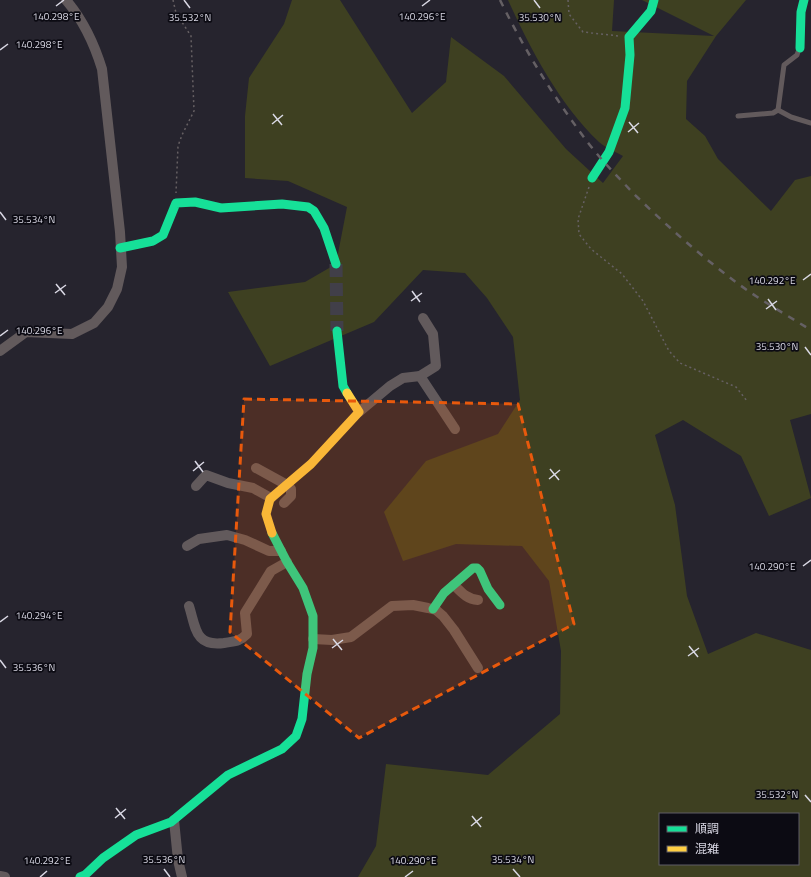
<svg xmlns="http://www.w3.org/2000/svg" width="811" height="877" viewBox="0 0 811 877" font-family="'Titillium Web','Noto Sans JP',sans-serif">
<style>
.green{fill:#3e4021;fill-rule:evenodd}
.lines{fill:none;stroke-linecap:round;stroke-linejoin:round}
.secondary-tunnel{stroke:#413f49;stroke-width:13;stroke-dasharray:13 6;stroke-linecap:butt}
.path{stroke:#666063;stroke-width:1.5;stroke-dasharray:2 3;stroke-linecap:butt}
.lane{stroke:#625a5c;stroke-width:5}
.street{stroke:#625a5c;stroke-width:10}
.fast{stroke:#16e098;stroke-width:9}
.slow{stroke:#ffcf43;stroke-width:9}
.rail{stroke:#656064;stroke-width:2.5;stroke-dasharray:7 7;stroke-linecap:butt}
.marked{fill:#e8590c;fill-opacity:0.2;stroke:#e8590c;stroke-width:3;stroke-dasharray:8 5;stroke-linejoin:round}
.ticks{fill:none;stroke:#d9d8e4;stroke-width:1.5}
.ticks-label{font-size:10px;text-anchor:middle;fill:#d9d8e4;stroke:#0c0b13;stroke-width:3.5;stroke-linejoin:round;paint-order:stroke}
</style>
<rect width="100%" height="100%" fill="#26242e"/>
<path class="green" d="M 292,0 L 340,0 L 412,113 L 446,82 L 451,37 L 504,76 L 566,149 L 603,183 L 623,156 C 616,152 606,148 599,142 C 559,104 531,50 508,0 L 614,0 L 612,31 L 714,36 L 642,0 L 746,0 L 716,36 L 687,81 L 686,119 L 705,136 L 718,159 L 771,211 L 795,180 L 811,176 L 811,414 L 790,420 L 811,498 L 769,516 L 741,456 L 683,420 L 655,435 L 675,505 L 687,596 L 708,654 L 756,633 L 811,650 L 811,877 L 358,877 L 376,846 L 386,764 L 488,775 L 560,714 L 561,651 L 549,581 L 522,546 L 456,544 L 403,561 L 384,512 L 426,461 L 498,434 L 520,400 L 513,337 L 487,298 L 465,273 L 423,270 L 374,322 L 270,366 L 228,292 L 305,282 L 336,264 L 347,207 L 288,181 L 245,178 L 245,116 L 249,78 L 284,24 ZM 660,814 L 798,814 L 798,864 L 660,864 Z"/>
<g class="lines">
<polyline class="secondary-tunnel" points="336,264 337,331"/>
<g class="path">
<polyline points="173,0 176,13 191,36 194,111 182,135 178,146 176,193"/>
<polyline points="568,0 569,14 583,32 619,36"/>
<polyline points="589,187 578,219 579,234 591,249 622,274 643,301 669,351 680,363 736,387 747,401"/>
</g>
<g class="lane">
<polyline points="778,110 791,117 811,123"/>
<polyline points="738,116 773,113 778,110 784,65 797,55 799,49"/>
</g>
<g class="street">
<path d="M 0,351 L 26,332 L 72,334 L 94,323 L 108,307 L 117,289 L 122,267 L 120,232 L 102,69 C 94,43 84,21 66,0"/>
<polyline points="420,376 455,429"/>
<polyline points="359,412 390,386 403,378 420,376 436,366 433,334 423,318"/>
<polyline points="256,468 287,485 291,489 291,496 284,503"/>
<polyline points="196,486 206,475 228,483 253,488 271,498"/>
<polyline points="187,546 199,539 227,535 245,540 269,551 281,551"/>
<path d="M 454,585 C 462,593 467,599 478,600"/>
<path d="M 189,606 C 196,628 195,647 224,643 C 235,641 239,642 247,634 L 245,613 L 271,571 L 287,562"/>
<polyline points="313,639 332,640 351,637 392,606 413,605 428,608 436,610 443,616 454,630 478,668"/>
<polyline points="174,820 178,860 182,877"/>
<polyline points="0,876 5,877"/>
</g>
<g class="fast">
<polyline points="800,48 801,12 804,0"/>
<polyline points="592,178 609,152 625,108 630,55 629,37 651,11 654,0"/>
<polyline points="120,248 153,241 163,235 176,203 195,202 221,208 282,204 308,207 314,211 324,228 336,264"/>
<polyline points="337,331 343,386 347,393"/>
<polyline points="433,609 444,593 473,568 477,568 480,571 488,589 500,605"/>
<polyline points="80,877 85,875 103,858 136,835 171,822 228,775 282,749 296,736 302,719 307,674 313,648 313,616 303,588 287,562 272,533"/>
</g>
<polyline class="slow" points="272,533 266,514 270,499 311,464 359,412 347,393"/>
<path class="rail" d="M 500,0 C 525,51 555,99 589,144 C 603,162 619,178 634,194 C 664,223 695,251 728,276 C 753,296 782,312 809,329"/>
</g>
<path class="marked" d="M 244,399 L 518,404 L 574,624 L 359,738 L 230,632 Z"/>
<path class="ticks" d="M 184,0 L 190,8M 534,0 L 540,8M 56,6 L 64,0M 422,6 L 430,0M 0,50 L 8,44M 273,114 L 282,125M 629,122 L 638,133M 272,124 L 283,115M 628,132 L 639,123M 0,212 L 6,220M 803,280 L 811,274M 56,284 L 65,295M 412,291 L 420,302M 55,293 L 66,285M 768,299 L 776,310M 411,301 L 422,293M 766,309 L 777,301M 0,336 L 8,330M 805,347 L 811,355M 195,461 L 203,472M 550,469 L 559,480M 193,471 L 204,462M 549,479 L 560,470M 803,566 L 811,560M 0,622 L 8,616M 333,639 L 342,650M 689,646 L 698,657M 332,648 L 343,640M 688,656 L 699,648M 0,660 L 6,668M 805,795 L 811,802M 116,808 L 125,819M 472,816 L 481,827M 115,818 L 126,809M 471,826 L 482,817M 164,869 L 170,877M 513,869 L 520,877M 40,877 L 47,871M 405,877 L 413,871"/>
<g class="ticks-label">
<text x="56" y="20">140.298°E</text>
<text x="422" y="20">140.296°E</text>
<text x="190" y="21">35.532°N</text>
<text x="540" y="21">35.530°N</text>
<text x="39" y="48">140.298°E</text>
<text x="34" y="223">35.534°N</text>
<text x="772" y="284">140.292°E</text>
<text x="39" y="334">140.296°E</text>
<text x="777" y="350">35.530°N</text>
<text x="772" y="570">140.290°E</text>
<text x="39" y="619">140.294°E</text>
<text x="34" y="671">35.536°N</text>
<text x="777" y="798">35.532°N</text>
<text x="164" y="863">35.536°N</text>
<text x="513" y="863">35.534°N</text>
<text x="47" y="864">140.292°E</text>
<text x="413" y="864">140.290°E</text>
</g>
<rect x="659" y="813" width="140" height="52" fill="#0c0b13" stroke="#5e5d67"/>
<rect x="667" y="826" width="20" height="6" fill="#16e098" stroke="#5e5d67"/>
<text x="695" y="833" font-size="12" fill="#d9d8e4">順調</text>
<rect x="667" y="846" width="20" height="6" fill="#ffcf43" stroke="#5e5d67"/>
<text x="695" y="853" font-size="12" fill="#d9d8e4">混雑</text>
</svg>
